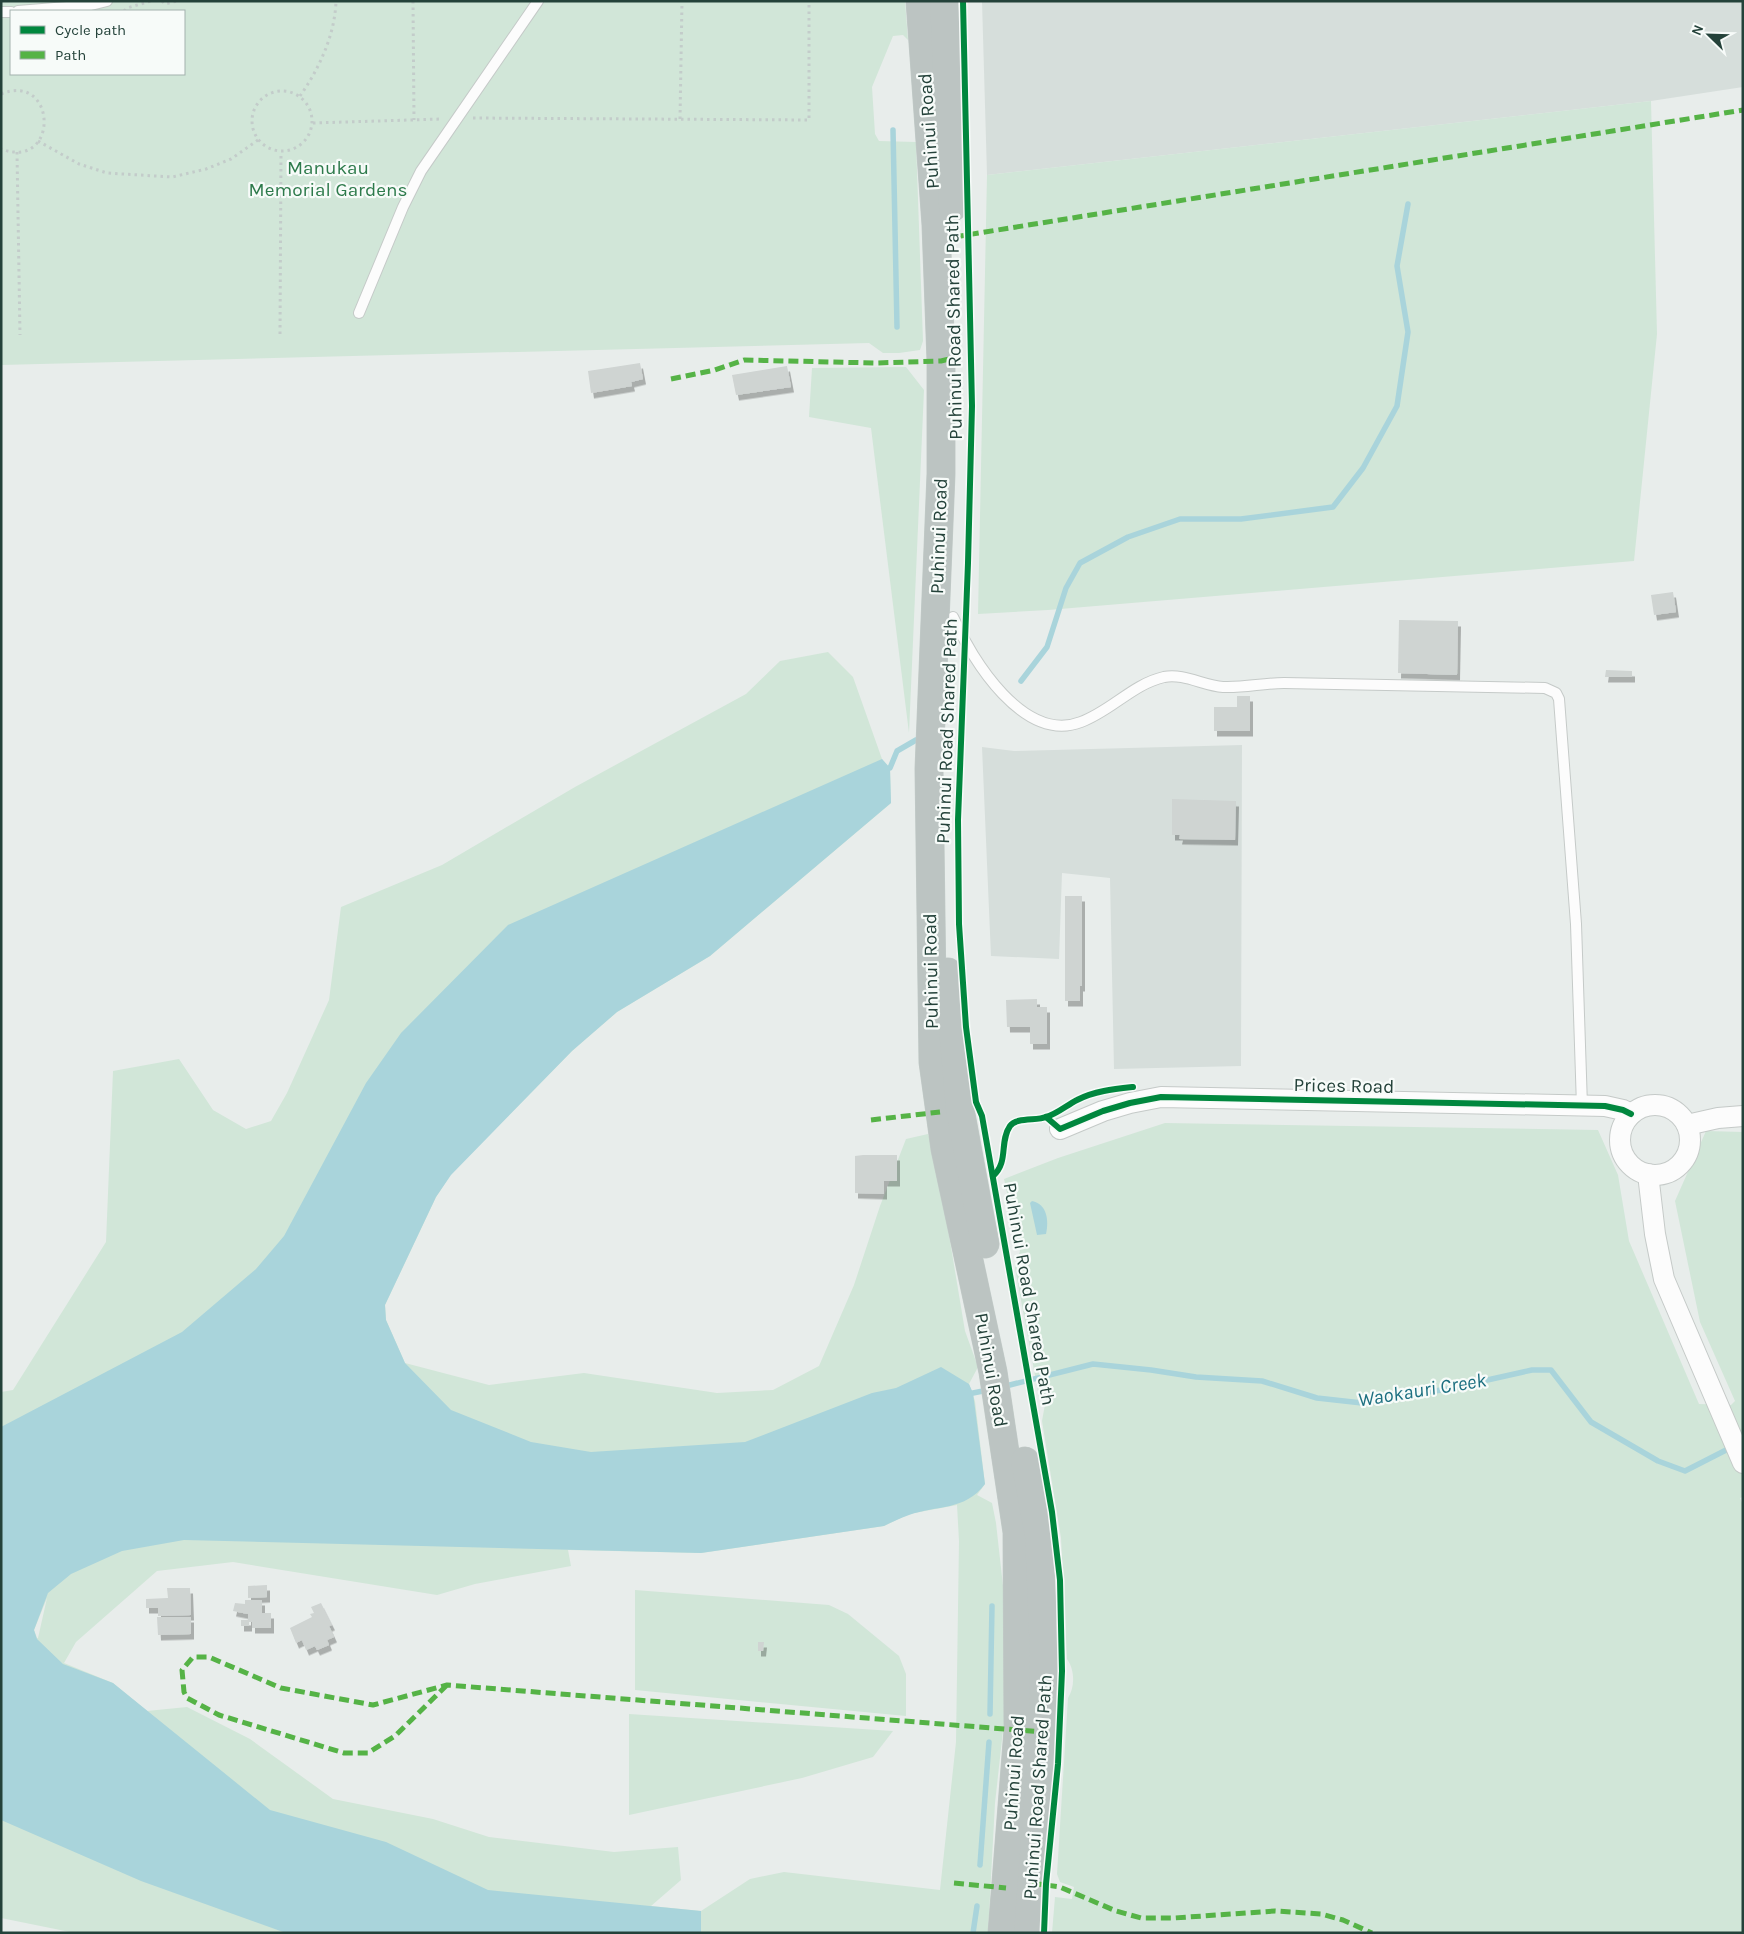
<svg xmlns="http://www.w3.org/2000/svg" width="1744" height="1934" viewBox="0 0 1744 1934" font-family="Karla,sans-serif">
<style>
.built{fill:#d6dedb}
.green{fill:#d1e6d8;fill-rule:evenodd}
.water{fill:#a9d4db}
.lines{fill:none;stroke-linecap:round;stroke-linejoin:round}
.stream{stroke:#a9d4db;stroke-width:5.5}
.building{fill:#cfd4d2;filter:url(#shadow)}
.lane-casing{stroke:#c5cac8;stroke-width:12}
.street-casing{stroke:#c5cac8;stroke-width:22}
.highway-casing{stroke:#c3ccc9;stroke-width:29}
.path{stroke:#c3ccca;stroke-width:3;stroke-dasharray:2.5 4;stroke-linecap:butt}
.lane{stroke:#fcfcfc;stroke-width:10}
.street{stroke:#fcfcfc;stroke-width:20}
.highway{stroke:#bcc4c2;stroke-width:28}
.quiet{stroke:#55b346;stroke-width:5;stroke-dasharray:10 5;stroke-linecap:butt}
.cycleway-casing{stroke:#f7fbf9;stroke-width:9}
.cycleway{stroke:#00873e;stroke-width:6}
.labels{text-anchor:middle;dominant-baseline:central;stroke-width:4.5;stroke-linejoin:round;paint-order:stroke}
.street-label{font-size:19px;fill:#24423a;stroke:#f7fbf9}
.park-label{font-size:19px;fill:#2d7a4b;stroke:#f7fbf9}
.water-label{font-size:20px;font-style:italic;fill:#1c6f80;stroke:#f7fbf9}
</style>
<defs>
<filter id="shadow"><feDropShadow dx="3" dy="5.5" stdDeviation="0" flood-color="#0004"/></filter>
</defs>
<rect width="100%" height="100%" fill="#e8edeb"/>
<g class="built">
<polygon points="982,1 1743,1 1743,87 1651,101 987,175"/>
<polygon points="1242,745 1241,1066 1114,1069 1110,878 1062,873 1059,959 991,956 982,747 1014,751"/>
</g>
<g class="green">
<path d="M 1,1 L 905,1 L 908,40 L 903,35 L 893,36 L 872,87 L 875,134 L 879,141 L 916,142 L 923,341 L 920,350 L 899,353 L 883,353 L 869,343 L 1,365 ZM 11,11 L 184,11 L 184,74 L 11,74 Z"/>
<polygon points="1651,101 1657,334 1634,561 1048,610 978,614 987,175"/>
<polygon points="906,367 924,390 909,733 871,428 809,417 812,368"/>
<path d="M 828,652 L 853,677 L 882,759 L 890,768 L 891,803 L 710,956 L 617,1012 L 572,1051 L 451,1174 L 436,1197 L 385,1305 L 386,1320 L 405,1363 L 489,1385 L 584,1373 L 717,1393 L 773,1390 L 819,1366 L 854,1285 L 880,1206 L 906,1139 L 928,1134 L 936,1157 L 965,1331 L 978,1367 L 969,1384 L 975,1401 L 985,1484 L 977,1495 L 992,1503 L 996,1523 L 1011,1658 L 995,1803 L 988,1933 L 75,1933 L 1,1918 L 1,1392 L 13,1390 L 106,1242 L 113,1071 L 179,1059 L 213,1110 L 246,1129 L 271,1121 L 287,1093 L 329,1000 L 341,907 L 442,865 L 575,787 L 746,694 L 780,661 ZM 957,1505 L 959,1541 L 956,1742 L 940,1890 L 784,1872 L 750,1879 L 701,1911 L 651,1906 L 681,1880 L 678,1847 L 614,1852 L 489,1837 L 433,1819 L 333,1799 L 250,1739 L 187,1707 L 147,1711 L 113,1683 L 64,1663 L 76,1642 L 157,1571 L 233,1562 L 437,1595 L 475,1584 L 571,1566 L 568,1550 L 701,1553 L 884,1526 L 909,1514 ZM 47,1598 L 38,1638 L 37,1638 L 34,1630 Z"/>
<path d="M 1165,1123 L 1598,1130 L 1618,1175 L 1629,1241 L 1699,1404 L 1731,1405 L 1735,1401 L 1700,1322 L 1675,1201 L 1706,1131 L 1743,1132 L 1743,1497 L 1740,1498 L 1743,1505 L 1743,1933 L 1052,1933 L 1055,1897 L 1072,1899 L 1074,1887 L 1060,1882 L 1057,1874 L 1068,1698 C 1075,1687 1075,1670 1067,1659 L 1061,1538 L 1042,1421 L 1047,1393 L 1039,1397 L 1015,1268 L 1020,1251 L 1004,1179 L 1058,1158 Z"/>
<polygon points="635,1590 829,1605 848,1614 899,1656 906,1674 906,1716 635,1690"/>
<polygon points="629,1714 893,1731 873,1757 802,1778 629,1815"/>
</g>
<g class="water">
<path d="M 882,759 L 890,768 L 891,803 L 710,956 L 617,1012 L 572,1051 L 451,1175 L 436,1197 L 385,1305 L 386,1320 L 405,1363 L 451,1410 L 531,1442 L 591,1452 L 745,1442 L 872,1393 L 896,1388 L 941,1367 L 969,1384 L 973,1393 L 985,1484 C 965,1511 937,1505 909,1515 C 900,1518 892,1522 884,1526 L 701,1553 L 184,1540 L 122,1551 L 71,1574 L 48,1593 L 34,1630 L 37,1639 L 63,1664 L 113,1683 L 270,1810 L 386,1842 L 488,1890 L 701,1911 L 701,1933 L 286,1933 L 141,1881 L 1,1820 L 1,1427 L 182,1332 L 256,1269 L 284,1236 L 366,1083 L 401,1033 L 508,925 Z"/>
<path d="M 1032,1201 C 1047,1204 1049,1220 1046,1234 L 1037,1235 L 1030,1203 Z"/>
</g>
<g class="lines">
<g class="stream">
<polyline points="893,130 897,327"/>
<polyline points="1021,681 1047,647 1066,588 1080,563 1128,537 1180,519 1241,519 1333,507 1363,468 1397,406 1408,332 1397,266 1408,204"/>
<polyline points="890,768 897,751 916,740"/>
<polyline points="1002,1387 1093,1364 1151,1370 1196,1377 1262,1381 1317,1398 1362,1403 1447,1389 1532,1370 1551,1370 1591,1422 1658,1461 1685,1471 1732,1447"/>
<polyline points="973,1393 988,1390"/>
<polyline points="990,1714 992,1606"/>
<polyline points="980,1865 989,1742"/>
<polyline points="973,1933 977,1906"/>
</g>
</g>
<g class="building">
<polygon points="640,363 643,379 631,382 632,386 591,393 588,371"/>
<polygon points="787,366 791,387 736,395 732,375"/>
<polygon points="1673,592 1676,612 1654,615 1651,595"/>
<polygon points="1399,620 1458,621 1457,675 1398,673"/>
<polygon points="1606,670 1632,671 1632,677 1605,677"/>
<polygon points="1237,696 1250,696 1250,731 1214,731 1214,707 1237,707"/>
<polygon points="1172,799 1236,801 1235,840 1179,839 1180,835 1172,835"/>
<polygon points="1065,896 1082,896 1082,986 1080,986 1080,1001 1065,1001"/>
<polygon points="1037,999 1037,1007 1047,1007 1047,1044 1030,1044 1030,1027 1007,1027 1006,1000"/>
<polygon points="863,1155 897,1155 897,1181 884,1181 884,1194 855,1193 855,1156"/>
<polygon points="267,1585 267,1597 248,1598 248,1586"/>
<polygon points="167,1588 190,1588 191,1615 158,1616 158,1608 146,1608 146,1599 168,1598"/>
<polygon points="245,1600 262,1600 262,1613 271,1613 271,1628 252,1628 252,1622 249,1622 249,1626 241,1626 241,1620 248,1620 248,1614 233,1611 235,1603 245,1604"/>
<polygon points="321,1603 332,1625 329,1626 334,1637 327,1640 329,1645 317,1650 315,1646 306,1650 302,1640 296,1643 290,1628 312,1617 310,1614 314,1613 311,1607"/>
<polygon points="157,1617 191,1617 191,1634 158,1635"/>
<polygon points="758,1642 764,1642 763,1651 758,1651"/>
</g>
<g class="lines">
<g class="lane-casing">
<g id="lane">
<polyline points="18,11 91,5 107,1"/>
<polyline points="1,12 11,12"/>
<polyline points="359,313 403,207 421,171 538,1"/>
<path d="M 953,617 C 972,660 1024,744 1081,722 C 1111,711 1133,684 1164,677 C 1184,673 1204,686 1223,687 C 1244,688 1263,683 1284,683 L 1545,688 L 1556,693 L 1559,699 L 1576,924 L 1582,1106"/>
</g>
</g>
<g class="street-casing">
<g id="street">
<circle cx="1655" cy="1140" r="35"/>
<polyline points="1687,1125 1718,1118 1743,1116"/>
<polyline points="1060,1129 1103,1111 1130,1103 1161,1097 1605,1106 1623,1110 1631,1114"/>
<polyline points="1648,1174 1655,1234 1664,1279 1743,1463"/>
</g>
</g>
<g class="highway-casing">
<g id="highway">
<polyline points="920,1 936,225 941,361 941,474 929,769 933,1062 945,1149 993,1372 1017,1532 1018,1730 1002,1933"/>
<polyline points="944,1 953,207"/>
<polyline points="948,972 960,1109 985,1244"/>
<polyline points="1025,1461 1039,1535 1044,1658 1043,1732 1028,1933"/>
</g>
</g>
<g class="path">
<polyline points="162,1 165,4 177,1"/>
<polyline points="413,1 414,120"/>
<polyline points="124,11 127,8 151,1"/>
<circle cx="282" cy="121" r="30"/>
<path d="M 1,94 C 57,71 60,171 1,149"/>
<path d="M 300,96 C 319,69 335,35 336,1"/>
<polyline points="473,118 809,120 809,1"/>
<polyline points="680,119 682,1"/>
<polyline points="313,123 442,119"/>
<polyline points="38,141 79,164 107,173 172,177 206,169 231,159 258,140"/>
<polyline points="17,152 20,335"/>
<polyline points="280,334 281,152"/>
</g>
<use href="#lane" class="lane"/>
<use href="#street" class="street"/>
<use href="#highway" class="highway"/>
<g class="quiet">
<polyline points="954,237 1743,110"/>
<polyline points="671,379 715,370 744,360 875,363 941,361 957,357"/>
<polyline points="871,1120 940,1112"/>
<polyline points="447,1685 395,1736 368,1753 344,1753 219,1715 187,1698 184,1692 182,1670 193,1657 209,1657 281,1688 373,1705 447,1685 1043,1732"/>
<polyline points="954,1883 1006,1888"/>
<polyline points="1032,1883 1060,1887 1116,1911 1141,1918 1174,1918 1275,1911 1321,1914 1343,1920 1372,1933"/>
</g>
<g class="cycleway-casing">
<g id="cycleway">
<polyline points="963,1 972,406 968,563 958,820 959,924 966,1027 976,1102 982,1116 1052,1512 1060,1580 1062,1671 1058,1764 1046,1884 1044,1933"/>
<polyline points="1046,1117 1060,1129 1103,1111 1130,1103 1161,1097 1605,1106 1623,1110 1631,1114"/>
<path d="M 993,1176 C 1009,1162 999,1142 1010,1126 C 1016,1117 1037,1121 1046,1117 C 1057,1114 1067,1105 1077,1100 C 1094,1091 1114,1089 1133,1087"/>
</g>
</g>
<use href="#cycleway" class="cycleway"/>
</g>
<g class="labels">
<g class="street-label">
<text transform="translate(929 131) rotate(-94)">Puhinui Road</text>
<text transform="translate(954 327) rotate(-91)">Puhinui Road Shared Path</text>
<text transform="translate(939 536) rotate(-88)">Puhinui Road</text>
<text transform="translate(947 731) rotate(-88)">Puhinui Road Shared Path</text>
<text transform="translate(931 971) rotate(-91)">Puhinui Road</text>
<text transform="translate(1344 1086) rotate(1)">Prices Road</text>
<text transform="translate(1029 1294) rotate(80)">Puhinui Road Shared Path</text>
<text transform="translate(991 1370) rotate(80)">Puhinui Road</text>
<text transform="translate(1014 1773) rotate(-86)">Puhinui Road</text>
<text transform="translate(1038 1787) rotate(-86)">Puhinui Road Shared Path</text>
</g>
<g class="park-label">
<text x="328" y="168">Manukau<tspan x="328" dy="22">Memorial Gardens</tspan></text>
</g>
<g class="water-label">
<text transform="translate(1422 1390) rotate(-9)">Waokauri Creek</text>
</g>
</g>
<rect width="1744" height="1934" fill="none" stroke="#24423a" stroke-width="5"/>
<rect x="10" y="10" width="175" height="65" fill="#f7fbf9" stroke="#a3b1ad"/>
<rect x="20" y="26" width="25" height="8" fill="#00873e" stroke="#a3b1ad"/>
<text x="55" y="35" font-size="15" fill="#24423a">Cycle path</text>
<rect x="20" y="51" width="25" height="8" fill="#55b346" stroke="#a3b1ad"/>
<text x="55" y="60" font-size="15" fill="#24423a">Path</text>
<g transform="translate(1709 35) rotate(293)" stroke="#f7fbf9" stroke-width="4" paint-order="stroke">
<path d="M0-4L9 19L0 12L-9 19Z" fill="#24423a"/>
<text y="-8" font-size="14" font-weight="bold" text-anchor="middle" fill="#24423a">N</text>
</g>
</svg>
